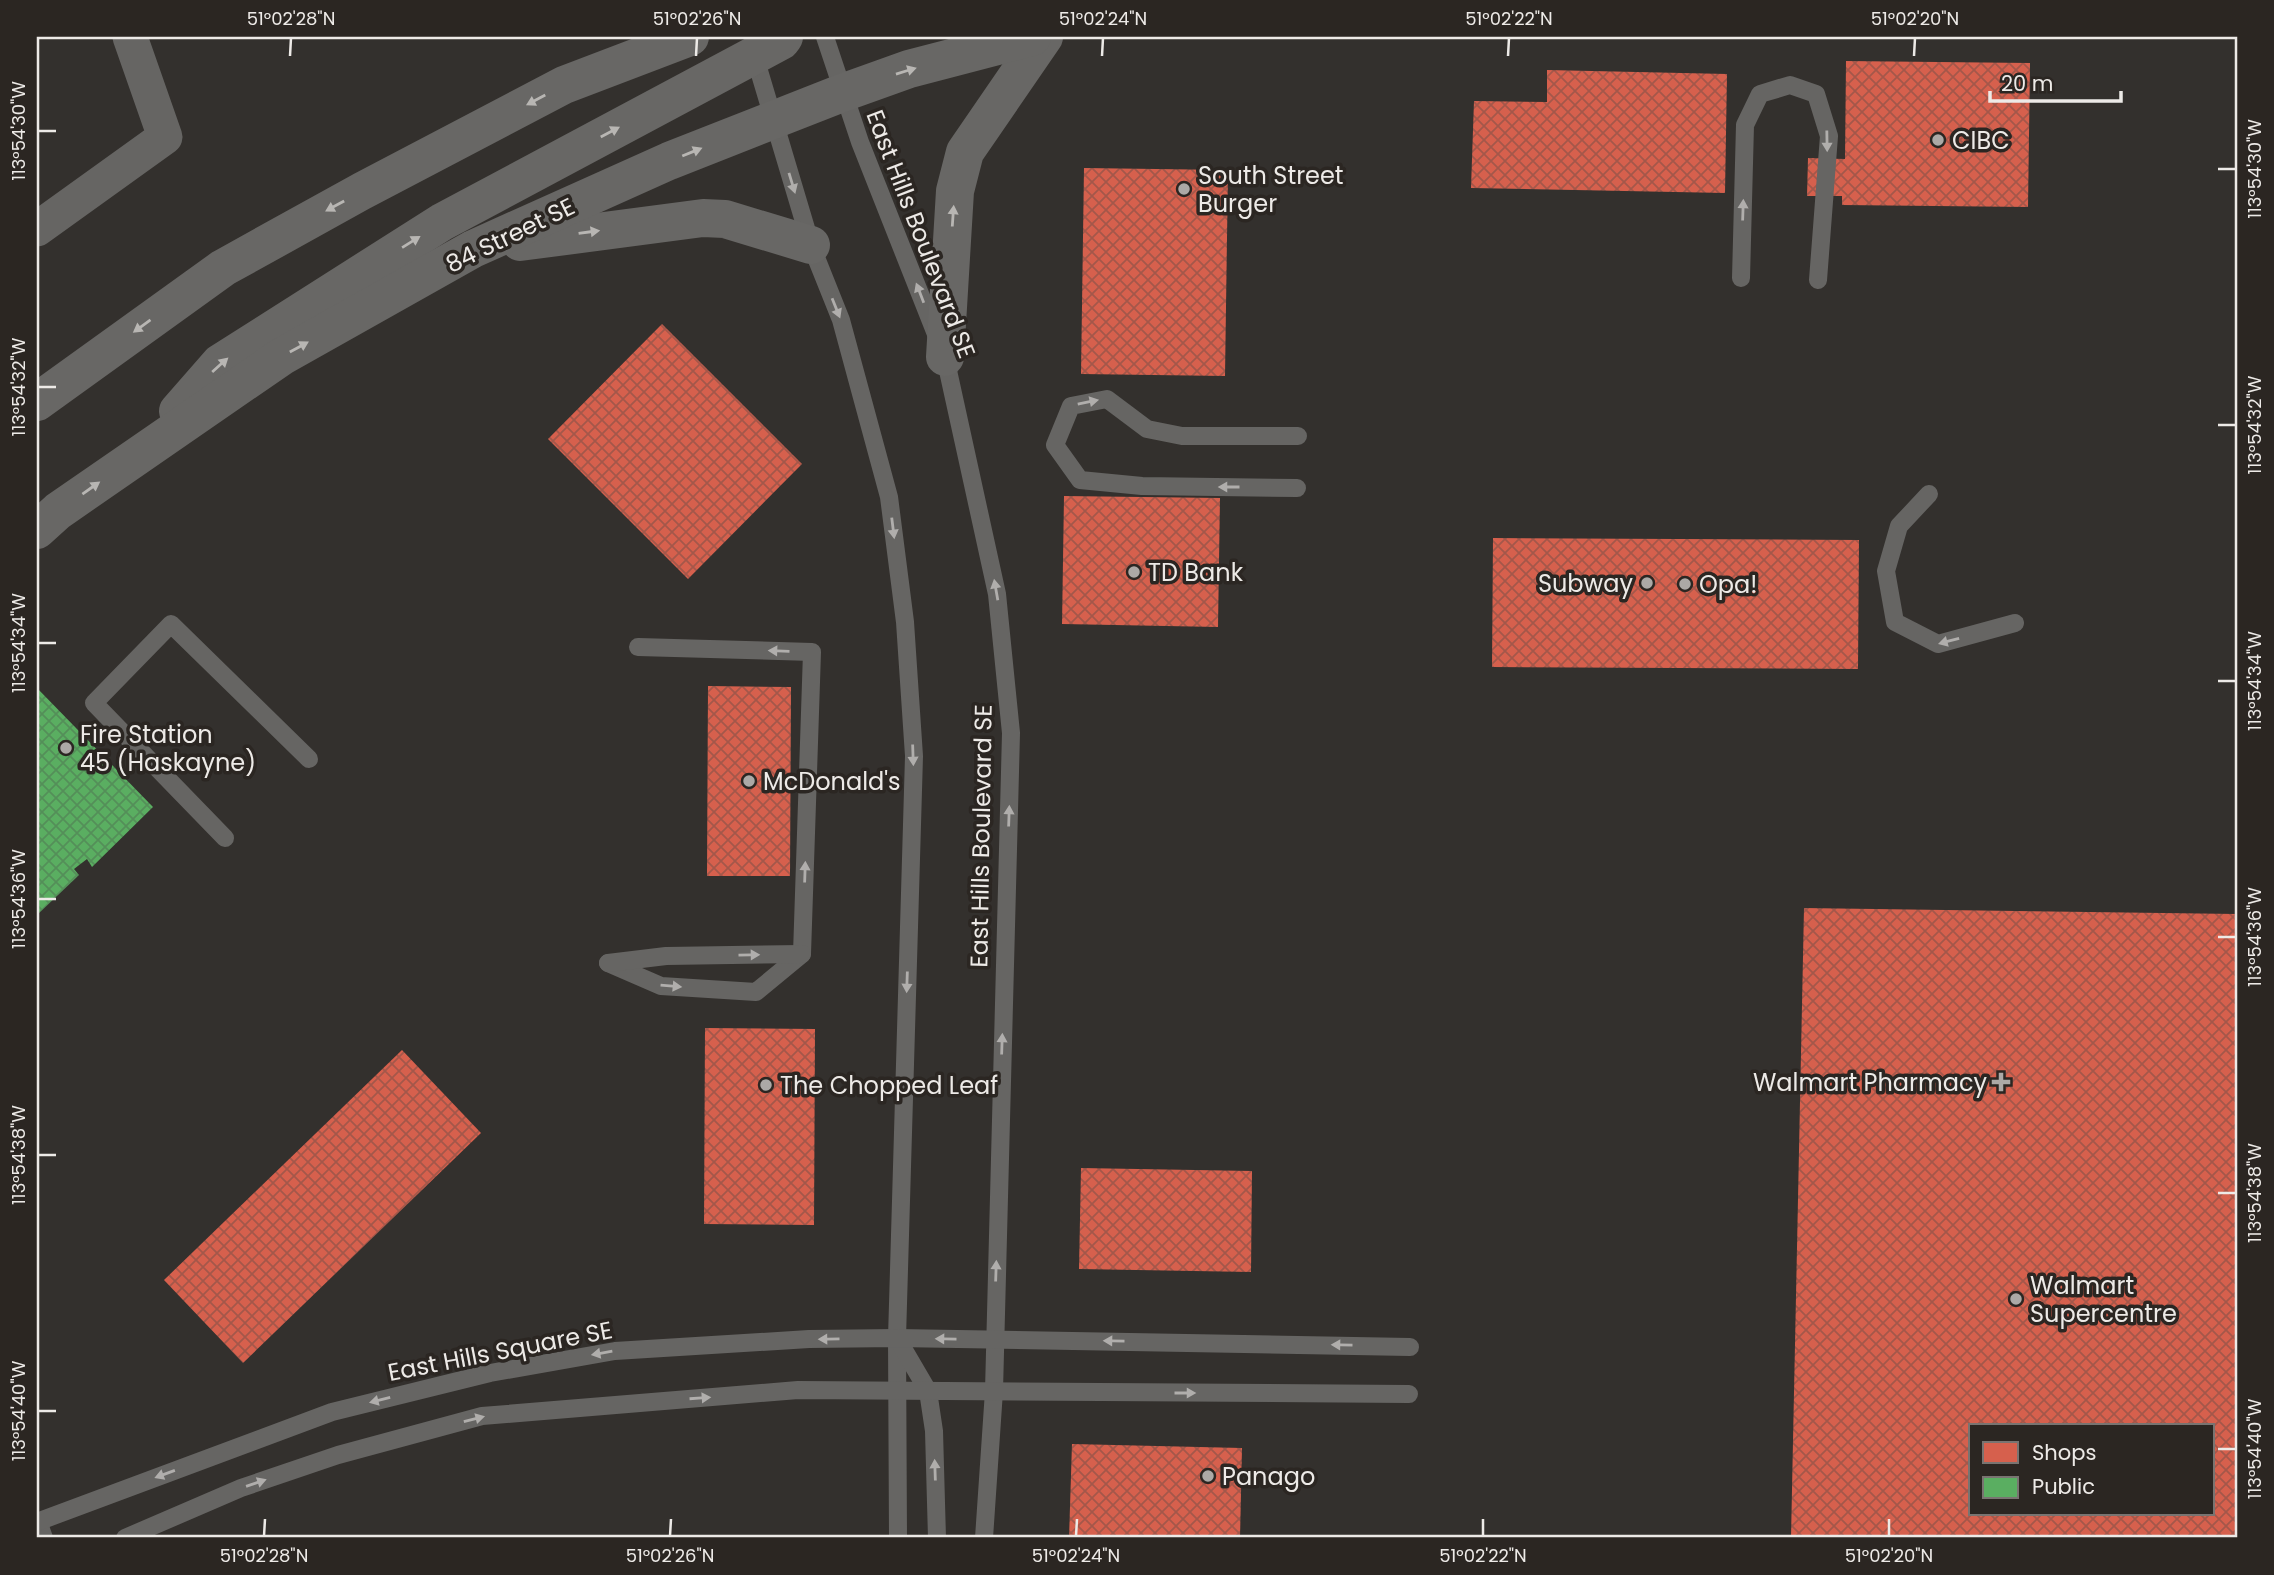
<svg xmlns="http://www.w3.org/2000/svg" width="2274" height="1575" viewBox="0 0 2274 1575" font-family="Poppins,sans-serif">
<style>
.shops{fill:url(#shops-cross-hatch);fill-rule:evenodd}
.public{fill:url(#public-cross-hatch)}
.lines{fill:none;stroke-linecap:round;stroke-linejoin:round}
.lane{stroke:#666563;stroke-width:18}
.street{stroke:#666563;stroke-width:35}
.secondary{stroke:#686765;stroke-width:38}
.oneway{fill:#b8b6b3}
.oneway2{fill:#b0aeac}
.ticks{fill:none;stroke:#edeae7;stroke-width:2.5}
.poi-dot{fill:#aca9a6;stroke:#2b2622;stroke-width:2.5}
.labels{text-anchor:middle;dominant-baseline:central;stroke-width:7;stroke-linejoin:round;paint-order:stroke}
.poi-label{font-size:24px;fill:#edeae7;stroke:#2b2622;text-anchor:start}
.street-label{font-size:24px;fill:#edeae7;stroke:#2b2622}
.neatline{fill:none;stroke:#edeae7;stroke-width:2.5}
.ticks-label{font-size:18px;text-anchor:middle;fill:#edeae7}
</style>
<defs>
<pattern id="shops-cross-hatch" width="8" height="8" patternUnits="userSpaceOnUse" patternTransform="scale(1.75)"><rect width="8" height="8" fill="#d6604d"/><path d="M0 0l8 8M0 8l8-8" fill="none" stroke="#a4574a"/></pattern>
<pattern id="public-cross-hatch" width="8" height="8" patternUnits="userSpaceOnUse" patternTransform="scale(1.75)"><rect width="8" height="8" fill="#5aae61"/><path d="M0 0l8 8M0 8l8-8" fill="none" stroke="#548f59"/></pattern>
</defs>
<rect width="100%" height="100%" fill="#33302d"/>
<g class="shops">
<polygon points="1846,61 2030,63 2028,207 1842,205 1842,196 1807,196 1808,158 1845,159"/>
<polygon points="1547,70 1727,74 1725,193 1471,188 1474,101 1547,102"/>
<polygon points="1084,168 1228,170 1225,376 1081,374"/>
<polygon points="662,324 802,464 688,579 548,439"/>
<polygon points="1064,496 1220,498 1218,627 1062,624"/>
<polygon points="1493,538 1859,540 1858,669 1492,667"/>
<polygon points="708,686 791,687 790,876 707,876"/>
<path d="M 1804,908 L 2237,914 L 2237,1538 L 1791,1538 ZM 1971,1426 L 2213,1426 L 2213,1514 L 1971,1514 Z"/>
<polygon points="705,1028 815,1029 814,1225 704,1224"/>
<polygon points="402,1050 481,1133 243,1363 164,1280"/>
<polygon points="1081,1168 1252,1171 1251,1272 1079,1269"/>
<polygon points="1072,1444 1242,1448 1240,1538 1069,1538"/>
</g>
<polygon class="public" points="37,688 153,807 92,867 87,859 74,869 79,875 37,915"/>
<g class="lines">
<g class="lane">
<polyline points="825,37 860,142 945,357 997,594 1011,733 994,1391 984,1538"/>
<polyline points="754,54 811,245 841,320 889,497 905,622 914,756 897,1338 898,1538"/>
<polyline points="1741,278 1745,125 1760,94 1790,85 1816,94 1829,136 1818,280"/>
<polyline points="1297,488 1142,486 1080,480 1055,445 1071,406 1107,399 1147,429 1182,436 1298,436"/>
<polyline points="1929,494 1899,526 1886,571 1895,622 1938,644 2015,623"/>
<polyline points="225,838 94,703 171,624 309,759"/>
<polyline points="608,963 661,986 756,992 802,954 812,652 638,647"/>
<polyline points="608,963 666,956 802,954"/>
<polyline points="897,1338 928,1391 934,1431 937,1538"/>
<polyline points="38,1521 44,1538"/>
<polyline points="37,1522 332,1412 490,1373 615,1351 809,1339 897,1338 1410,1347"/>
<polyline points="125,1538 241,1488 338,1455 482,1416 798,1390 1409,1394"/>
</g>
<polyline class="street" points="37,229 165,137 130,37"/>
<g class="secondary">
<polyline points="520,242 703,218 725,219 811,245"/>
<polyline points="945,357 955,191 965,152 1044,37"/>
<polyline points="37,402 223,268 362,191 564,85 690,37"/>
<polyline points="178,411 220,363 442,222 781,41 784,37"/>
<polyline points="37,530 58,511 281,357 473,249 669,161 842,93 909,69 1032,37"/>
</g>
</g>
<defs><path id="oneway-solid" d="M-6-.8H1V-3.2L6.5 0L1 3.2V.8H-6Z" transform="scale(1.75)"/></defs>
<g class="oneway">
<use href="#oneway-solid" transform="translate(906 71) rotate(-17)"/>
<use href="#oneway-solid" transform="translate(536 100) rotate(152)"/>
<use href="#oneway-solid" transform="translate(610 132) rotate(-28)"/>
<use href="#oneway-solid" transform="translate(692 152) rotate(-22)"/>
<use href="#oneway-solid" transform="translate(335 206) rotate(151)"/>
<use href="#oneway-solid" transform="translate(953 216) rotate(-86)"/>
<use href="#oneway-solid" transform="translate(589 232) rotate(-8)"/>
<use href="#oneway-solid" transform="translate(411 242) rotate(-32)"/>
<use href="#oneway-solid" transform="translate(142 326) rotate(144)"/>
<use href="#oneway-solid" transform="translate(299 347) rotate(-29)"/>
<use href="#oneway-solid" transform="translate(220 365) rotate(-42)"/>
<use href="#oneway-solid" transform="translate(91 488) rotate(-35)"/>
</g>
<g class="oneway2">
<use href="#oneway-solid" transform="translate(1827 141) rotate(89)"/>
<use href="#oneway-solid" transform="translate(792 183) rotate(73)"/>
<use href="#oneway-solid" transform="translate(1743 210) rotate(-88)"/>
<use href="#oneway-solid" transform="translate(920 293) rotate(-111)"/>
<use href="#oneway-solid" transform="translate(836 308) rotate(68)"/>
<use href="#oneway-solid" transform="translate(1088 402) rotate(-12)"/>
<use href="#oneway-solid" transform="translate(1229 487) rotate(-180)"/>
<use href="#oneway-solid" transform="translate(893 528) rotate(83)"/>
<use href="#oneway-solid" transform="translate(996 590) rotate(-100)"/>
<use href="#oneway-solid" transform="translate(1949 641) rotate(165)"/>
<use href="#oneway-solid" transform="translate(779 651) rotate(-178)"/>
<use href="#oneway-solid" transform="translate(913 755) rotate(88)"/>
<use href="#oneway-solid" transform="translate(1009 816) rotate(-88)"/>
<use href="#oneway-solid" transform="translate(805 872) rotate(-88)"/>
<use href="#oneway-solid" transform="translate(749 955) rotate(-1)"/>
<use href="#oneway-solid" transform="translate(907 982) rotate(92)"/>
<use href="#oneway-solid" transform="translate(671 986) rotate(5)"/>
<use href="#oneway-solid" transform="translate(1002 1044) rotate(-88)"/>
<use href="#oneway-solid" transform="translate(996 1271) rotate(-88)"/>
<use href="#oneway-solid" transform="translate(829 1339) rotate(179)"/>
<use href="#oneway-solid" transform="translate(946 1339) rotate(-179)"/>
<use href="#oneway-solid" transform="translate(1114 1341) rotate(-179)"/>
<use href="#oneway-solid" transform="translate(1342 1345) rotate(-179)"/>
<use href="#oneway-solid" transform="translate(602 1353) rotate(170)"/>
<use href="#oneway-solid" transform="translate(1185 1393)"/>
<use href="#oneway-solid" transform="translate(700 1398) rotate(-4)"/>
<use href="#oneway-solid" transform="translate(380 1400) rotate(166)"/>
<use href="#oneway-solid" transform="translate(474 1419) rotate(-14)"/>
<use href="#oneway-solid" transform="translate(935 1470) rotate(-92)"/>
<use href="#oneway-solid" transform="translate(165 1474) rotate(160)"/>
<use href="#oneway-solid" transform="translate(256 1483) rotate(-19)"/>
</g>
<path class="ticks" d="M 290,56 L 291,38M 696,56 L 697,38M 1102,56 L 1103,38M 1508,56 L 1509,38M 1914,56 L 1915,38M 38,131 L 56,131M 2218,169 L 2236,169M 38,387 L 56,387M 2218,425 L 2236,425M 38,643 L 56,643M 2218,681 L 2236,681M 38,899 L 56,899M 2218,937 L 2236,937M 38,1155 L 56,1155M 2218,1193 L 2236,1193M 38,1411 L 56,1411M 2218,1449 L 2236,1449M 264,1536 L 265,1519M 670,1536 L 671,1519M 1076,1536 L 1077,1519M 1483,1536 L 1483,1519M 1889,1536 L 1889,1519"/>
<g class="poi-dot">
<circle cx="1938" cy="140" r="7"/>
<circle cx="1184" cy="189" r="7"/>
<circle cx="1134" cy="572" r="7"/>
<circle cx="1647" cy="583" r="7"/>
<circle cx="1685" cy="584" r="7"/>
<circle cx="66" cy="748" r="7"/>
<circle cx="749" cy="781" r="7"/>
<path d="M1997.5 1071.5h7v7h7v7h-7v7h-7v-7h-7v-7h7z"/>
<circle cx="766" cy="1085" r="7"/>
<circle cx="2016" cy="1299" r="7"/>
<circle cx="1208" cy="1476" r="7"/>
</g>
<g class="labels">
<g class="poi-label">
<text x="1952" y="140">CIBC</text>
<text x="1198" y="175">South Street<tspan x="1198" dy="28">Burger</tspan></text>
<text x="1148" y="572">TD Bank</text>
<text x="1633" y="583" text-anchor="end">Subway</text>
<text x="1699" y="584">Opa!</text>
<text x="80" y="734">Fire Station<tspan x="80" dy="28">45 (Haskayne)</tspan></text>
<text x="763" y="781">McDonald's</text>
<text x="1987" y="1082" text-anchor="end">Walmart Pharmacy</text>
<text x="780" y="1085">The Chopped Leaf</text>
<text x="2030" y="1285">Walmart<tspan x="2030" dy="28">Supercentre</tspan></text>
<text x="1222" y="1476">Panago</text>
</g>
<g class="street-label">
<text transform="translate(921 234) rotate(69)">East Hills Boulevard SE</text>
<text transform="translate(510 235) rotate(-26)">84 Street SE</text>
<text transform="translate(981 836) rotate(-89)">East Hills Boulevard SE</text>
<text transform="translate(500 1351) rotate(-11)">East Hills Square SE</text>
</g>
</g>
<rect width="2274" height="1575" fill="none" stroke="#2b2622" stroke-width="77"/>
<rect x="1969" y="1424" width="245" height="91" fill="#2b2622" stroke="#797471" stroke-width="2"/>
<rect x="1983" y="1442" width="35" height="21" fill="#d6604d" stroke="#797471" stroke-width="2"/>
<text x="2032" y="1460" font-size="21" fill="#edeae7">Shops</text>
<rect x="1983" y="1477" width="35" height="21" fill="#5aae61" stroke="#797471" stroke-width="2"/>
<text x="2032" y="1494" font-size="21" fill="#edeae7">Public</text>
<path d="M1990 91v10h131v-10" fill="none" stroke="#edeae7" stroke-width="3.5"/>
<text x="2001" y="91" font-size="21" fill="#edeae7" stroke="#2b2622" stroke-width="5" paint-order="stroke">20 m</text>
<rect x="38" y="38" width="2198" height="1498" class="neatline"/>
<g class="ticks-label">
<text x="291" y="25">51°02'28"N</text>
<text x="697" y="25">51°02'26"N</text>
<text x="1103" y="25">51°02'24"N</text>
<text x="1509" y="25">51°02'22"N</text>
<text x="1915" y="25">51°02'20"N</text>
<text transform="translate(19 131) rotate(-90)" y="6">113°54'30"W</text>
<text transform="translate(2255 169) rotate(-90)" y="6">113°54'30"W</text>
<text transform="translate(19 387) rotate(-90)" y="6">113°54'32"W</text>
<text transform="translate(2255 425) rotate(-90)" y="6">113°54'32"W</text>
<text transform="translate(19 643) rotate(-90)" y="6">113°54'34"W</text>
<text transform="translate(2255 681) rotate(-90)" y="6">113°54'34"W</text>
<text transform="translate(19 899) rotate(-90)" y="6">113°54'36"W</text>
<text transform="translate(2255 937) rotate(-90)" y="6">113°54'36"W</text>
<text transform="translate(19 1155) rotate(-90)" y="6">113°54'38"W</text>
<text transform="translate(2255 1193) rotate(-90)" y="6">113°54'38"W</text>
<text transform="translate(19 1411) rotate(-90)" y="6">113°54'40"W</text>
<text transform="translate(2255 1449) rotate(-90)" y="6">113°54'40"W</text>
<text x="264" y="1562">51°02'28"N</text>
<text x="670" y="1562">51°02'26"N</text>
<text x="1076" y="1562">51°02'24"N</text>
<text x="1483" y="1562">51°02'22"N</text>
<text x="1889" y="1562">51°02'20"N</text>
</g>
</svg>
